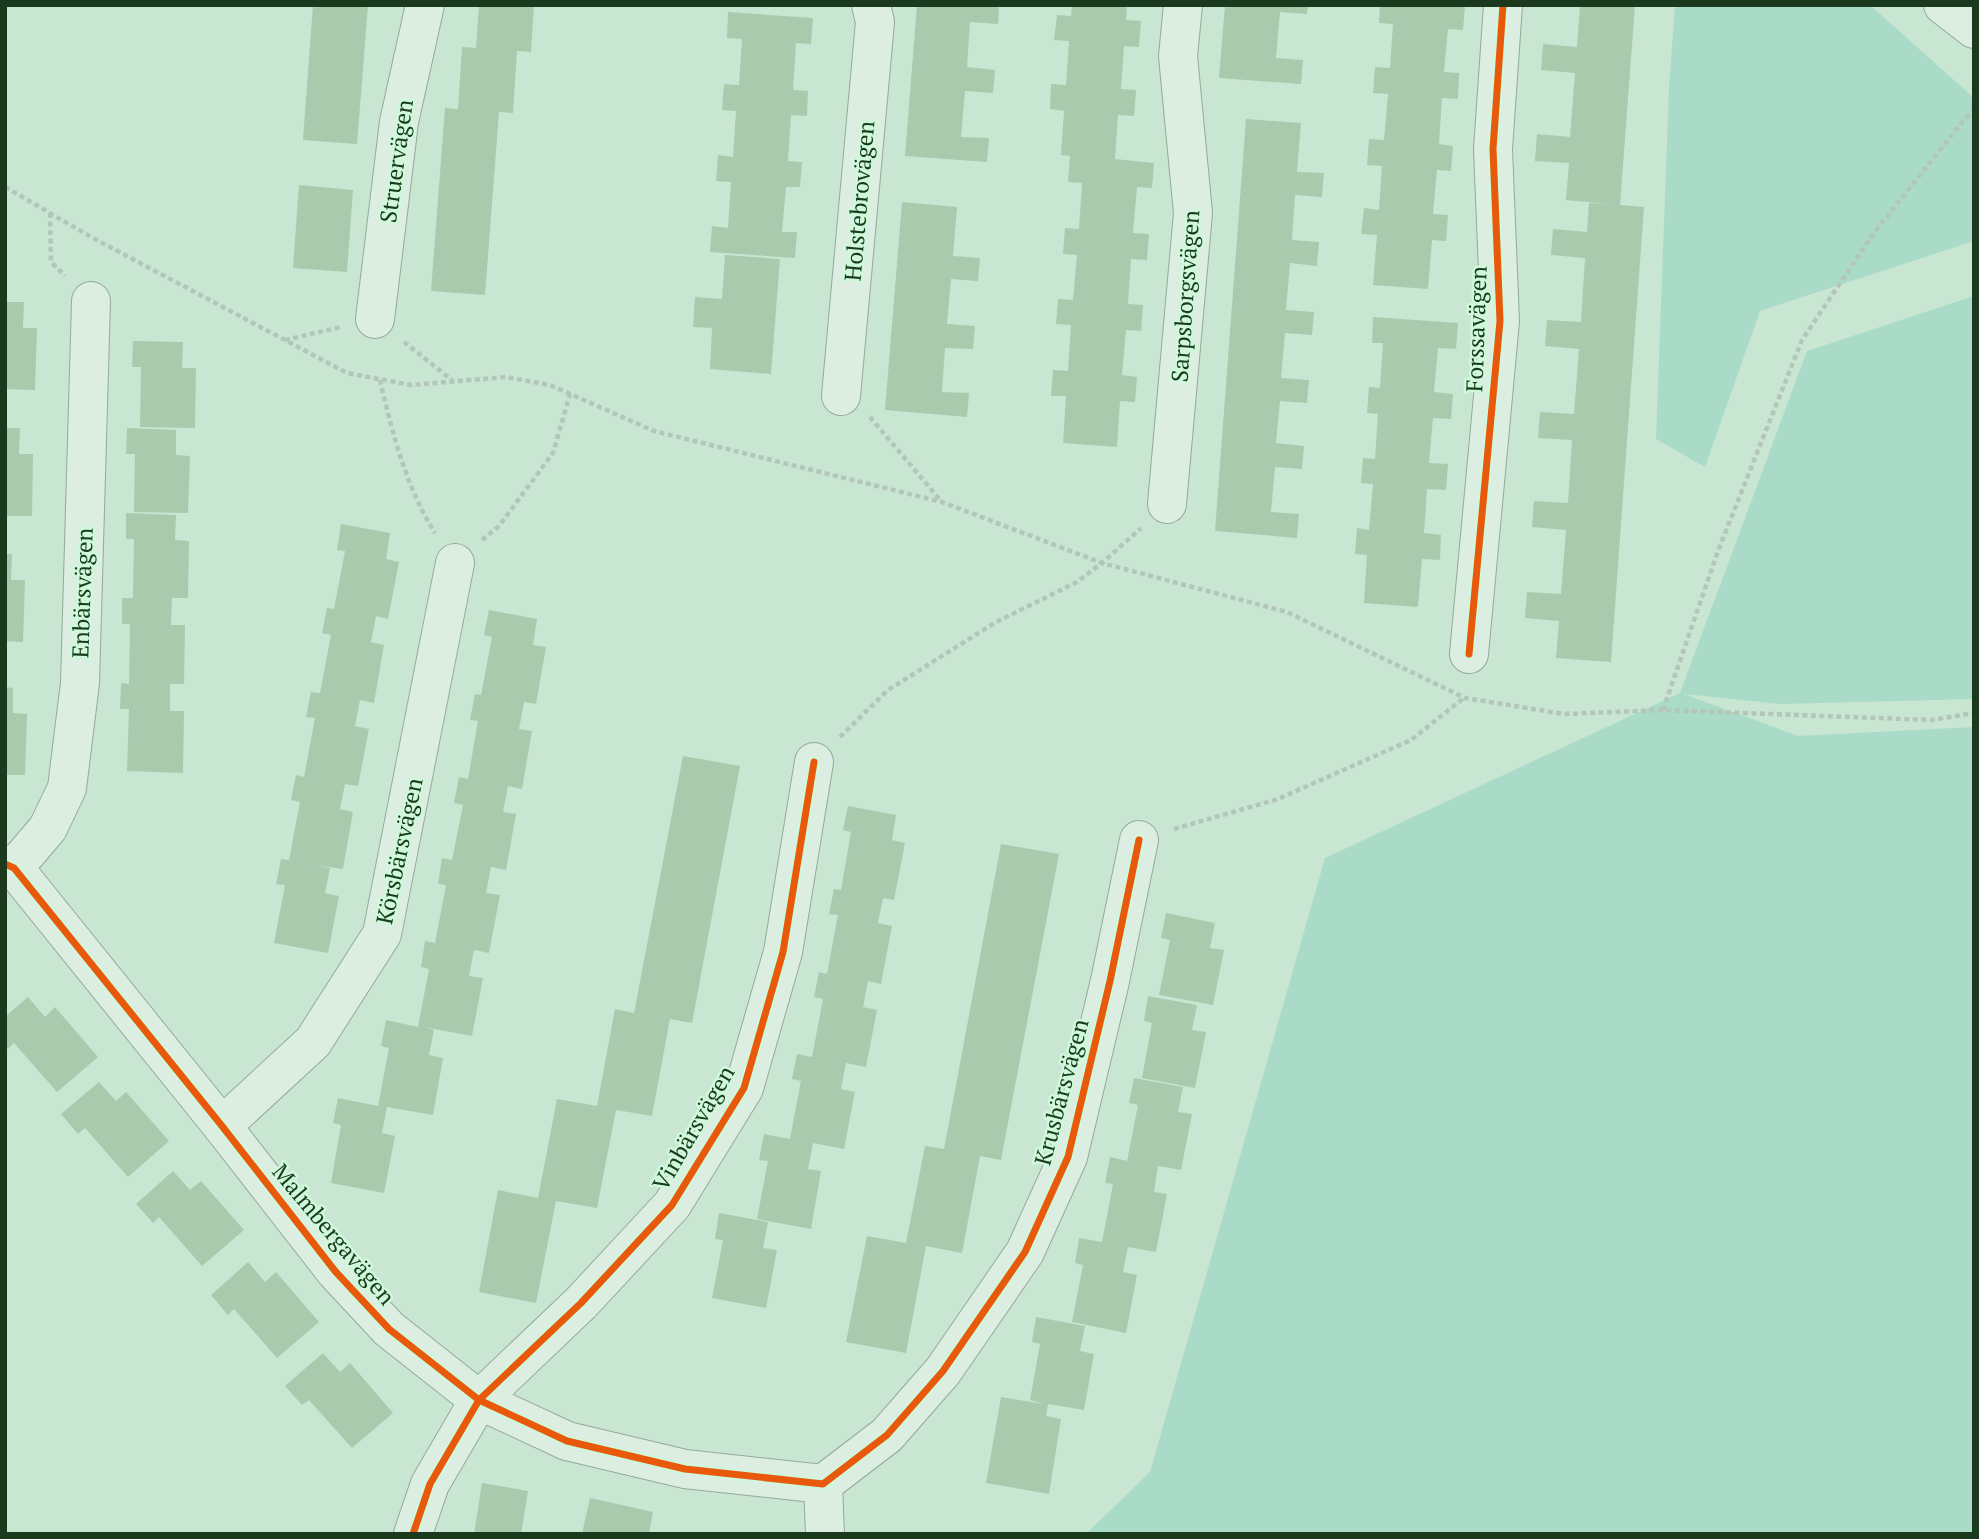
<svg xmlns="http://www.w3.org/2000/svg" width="1979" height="1539" viewBox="0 0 1979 1539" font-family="'PT Serif',serif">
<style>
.green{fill:#aadbc8}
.building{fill:#aacaae}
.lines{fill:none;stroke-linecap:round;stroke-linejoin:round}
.street-casing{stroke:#93ab98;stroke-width:40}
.path{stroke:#b3c6b8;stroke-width:4.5;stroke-dasharray:5 3.5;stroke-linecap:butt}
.street{stroke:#dcede1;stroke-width:38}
.cycleway-casing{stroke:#cef9db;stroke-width:11}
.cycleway{stroke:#e8590c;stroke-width:7}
.labels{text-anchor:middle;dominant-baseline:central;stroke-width:5;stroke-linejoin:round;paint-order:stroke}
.street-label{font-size:23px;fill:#1b3a1d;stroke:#cef9db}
</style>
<rect width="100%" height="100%" fill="#c9e6d2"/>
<g class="green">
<polygon points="1675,5 1870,5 1974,98 1974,241 1760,311 1705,467 1656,439 1669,88"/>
<polygon points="1974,296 1974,699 1780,704 1684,694 1798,736 1974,727 1974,1534 1086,1534 1150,1472 1325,858 1680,693 1807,351"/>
</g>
<g class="building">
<polygon points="313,5 368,5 357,144 303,140"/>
<polygon points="479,5 534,5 531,52 517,51 513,113 499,112 485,295 431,291 445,108 458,109 462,47 476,48"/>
<polygon points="917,5 999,5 998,24 970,22 967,67 995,70 993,93 965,91 961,137 989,138 987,162 905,156"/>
<polygon points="1072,5 1127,5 1126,20 1141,21 1139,47 1124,46 1121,89 1136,90 1134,116 1118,115 1115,159 1154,163 1152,188 1137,187 1133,233 1149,234 1147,260 1131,259 1128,304 1143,305 1141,331 1126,330 1122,375 1137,377 1135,402 1120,401 1117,447 1063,443 1066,396 1051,396 1053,370 1068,371 1071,325 1056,324 1058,299 1073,300 1077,255 1063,254 1065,228 1079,229 1082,183 1068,182 1070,156 1061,155 1064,111 1050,109 1051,84 1066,85 1069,41 1054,40 1057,15 1071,16"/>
<polygon points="1225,5 1308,5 1307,14 1280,12 1276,58 1303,60 1301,84 1219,78"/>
<polygon points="1380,5 1465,5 1463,30 1448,29 1444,72 1459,73 1458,99 1442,98 1439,144 1453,146 1451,171 1437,170 1433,214 1448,215 1446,241 1432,240 1428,289 1373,285 1377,235 1361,234 1364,208 1379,210 1382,166 1367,165 1369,139 1384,140 1388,94 1373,93 1375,67 1390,68 1393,24 1379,23"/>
<polygon points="1580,5 1635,5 1620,205 1644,207 1611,662 1556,658 1559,621 1525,618 1527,592 1561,594 1566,530 1532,527 1534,501 1568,503 1572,440 1538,438 1540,412 1574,414 1579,349 1545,346 1547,320 1581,322 1585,258 1551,255 1553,229 1587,232 1589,203 1609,204 1566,200 1569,163 1535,161 1537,134 1570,137 1575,73 1541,70 1543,44 1577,47"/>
<polygon points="728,12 813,18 811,44 796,43 793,90 808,91 807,116 791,115 788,161 802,162 800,187 786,187 782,232 797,232 795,258 710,252 712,226 728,228 731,182 716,181 718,155 733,157 736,111 722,110 724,84 739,85 742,39 727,38"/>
<polygon points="1246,119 1301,123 1297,172 1324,173 1322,197 1295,195 1292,240 1319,242 1317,266 1290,263 1286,310 1314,312 1312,335 1285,333 1281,378 1309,380 1307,403 1280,401 1276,443 1304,446 1302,469 1275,467 1271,512 1299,514 1297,538 1215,531"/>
<polygon points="299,185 353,190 347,272 293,268"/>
<polygon points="902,202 957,207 953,256 980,258 978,281 951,279 947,324 975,326 973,349 945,348 942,392 969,393 967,417 885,410"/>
<polygon points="725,255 780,259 771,374 710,369 712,328 693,327 695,297 722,299"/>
<polygon points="5,302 24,302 23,328 37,328 35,390 5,389"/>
<polygon points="1373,317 1458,323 1456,349 1438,348 1434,392 1453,394 1451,419 1433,418 1429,463 1448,464 1446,490 1427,489 1424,533 1441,535 1440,560 1422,559 1418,607 1364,603 1367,555 1355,554 1357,528 1369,530 1373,484 1361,483 1363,458 1375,459 1378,414 1367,413 1369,387 1380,388 1383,343 1372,343"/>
<polygon points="133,341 183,342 182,368 196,368 195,428 140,427 141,367 132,367"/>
<polygon points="5,428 20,428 19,454 33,454 32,516 5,516"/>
<polygon points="127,428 176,430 176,455 190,456 188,513 134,512 135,454 126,454"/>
<polygon points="126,513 176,515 175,540 189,541 188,598 172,598 171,625 185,625 184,684 170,684 170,711 184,711 183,773 127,771 129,709 120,709 121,683 129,684 130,624 122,624 122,598 133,598 134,539 126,539"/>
<polygon points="341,524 390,533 386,559 399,562 388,619 376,616 371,642 384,645 374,703 360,700 355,726 369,729 358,786 345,784 340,809 353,812 343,869 314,865 330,868 325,893 339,896 328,953 274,943 285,885 276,884 281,859 289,860 300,802 291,800 296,775 304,777 315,718 306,717 311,692 320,693 331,635 322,633 327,608 334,609 345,551 337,550"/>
<polygon points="5,554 12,554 11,580 25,580 23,642 5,641"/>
<polygon points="489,610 537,619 533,645 546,647 536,704 524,702 519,729 532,731 522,789 508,786 503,812 516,814 506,870 491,867 486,893 500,895 489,953 474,950 469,976 483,978 472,1036 423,1027 434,1030 429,1055 443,1058 433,1115 387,1107 382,1133 395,1136 384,1193 331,1183 341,1125 333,1123 338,1098 378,1106 389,1048 381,1046 386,1020 418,1027 429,969 421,967 425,941 435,943 446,885 438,884 442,858 452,860 463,805 454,803 459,777 468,779 478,721 470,720 475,694 481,695 492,637 484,635"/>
<polygon points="5,687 13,688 13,713 27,714 25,775 5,775"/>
<polygon points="683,756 740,766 692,1023 670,1019 652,1116 616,1110 597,1208 556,1201 536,1303 479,1292 498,1190 538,1198 557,1099 597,1106 615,1009 634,1013"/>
<polygon points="848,806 896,815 892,840 905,843 894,900 883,898 878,923 892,926 881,984 868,981 863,1007 877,1010 866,1067 846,1063 841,1089 855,1092 844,1149 813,1143 808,1169 821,1171 811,1229 757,1219 768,1161 759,1160 764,1134 790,1139 801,1081 792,1079 797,1054 812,1057 823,999 814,997 819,972 827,974 838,915 829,914 834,889 841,890 851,832 843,830"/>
<polygon points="1001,844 1059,854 1001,1160 980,1156 962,1253 926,1246 906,1353 846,1342 867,1236 906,1243 925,1146 944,1149"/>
<polygon points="1166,913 1215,923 1210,948 1224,950 1213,1005 1159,995 1170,940 1161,938"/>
<polygon points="1148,996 1197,1005 1192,1030 1206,1032 1195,1088 1142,1078 1152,1023 1144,1021"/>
<polygon points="28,997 45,1017 55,1007 98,1057 57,1092 14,1043 8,1049 5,1046 5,1017"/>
<polygon points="1134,1078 1183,1087 1178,1112 1192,1114 1181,1170 1158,1166 1154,1192 1167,1194 1156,1252 1128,1247 1123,1272 1137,1275 1126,1333 1072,1322 1083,1265 1075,1263 1079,1238 1102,1242 1113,1184 1105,1183 1110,1157 1127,1161 1138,1105 1129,1103"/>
<polygon points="99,1082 116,1101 126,1092 169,1141 128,1177 85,1128 78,1134 61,1114"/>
<polygon points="173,1171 190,1190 201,1181 244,1230 202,1266 159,1217 153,1223 136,1204"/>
<polygon points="719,1213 768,1222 763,1248 777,1250 766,1308 712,1298 723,1240 715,1239"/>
<polygon points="248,1262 265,1282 276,1272 319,1322 277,1358 234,1309 228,1315 211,1295"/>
<polygon points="1036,1317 1085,1326 1080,1351 1094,1354 1084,1410 1048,1404 1046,1416 1061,1419 1049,1494 986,1483 1001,1397 1044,1404 1030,1400 1040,1344 1032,1342"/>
<polygon points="323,1353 340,1372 350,1363 393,1413 352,1448 309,1400 302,1405 285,1386"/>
<polygon points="482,1483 528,1491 521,1534 474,1534"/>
<polygon points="590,1498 653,1512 649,1534 582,1534"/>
</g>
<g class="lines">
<g class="street-casing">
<g id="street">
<polyline points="1943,5 1974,29"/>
<polyline points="375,319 399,122 425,5"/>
<polyline points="841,396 875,22 871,5"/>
<polyline points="1167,504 1193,213 1178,56 1183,5"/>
<polyline points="1469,654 1500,321 1493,149 1503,5"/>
<polyline points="5,864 14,868 222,1126 335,1271 389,1329 479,1400 567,1441 685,1469 823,1484"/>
<polyline points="14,868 48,828 67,788 80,683 91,301"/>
<polyline points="222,1126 313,1042 382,934 455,563"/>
<polyline points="823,1484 887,1435 943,1371 1025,1252 1068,1157 1110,981 1139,840"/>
<polyline points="823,1484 825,1534"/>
<polyline points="413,1534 430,1484 479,1400 581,1303 672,1205 744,1088 783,952 814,762"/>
</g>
</g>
<g class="path">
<polyline points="5,187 93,238 347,373 411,385 506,377 550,385 654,431 942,502 1102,563 1287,612 1465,698 1564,714 1663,710 1932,720 1974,713"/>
<polyline points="50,213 51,262 65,276"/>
<polyline points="285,340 341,327"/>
<polyline points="404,342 452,380"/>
<path d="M 380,380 C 392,432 406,487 435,533"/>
<polyline points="870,417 941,501"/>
<polyline points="482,540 499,526 553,453 570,394"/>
<polyline points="1663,710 1718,551 1802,340 1873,234 1963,121 1974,110"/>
<polyline points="840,737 888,690 996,622 1077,582 1102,563 1141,528"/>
<polyline points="1174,829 1278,799 1411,740 1465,697"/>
</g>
<use href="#street" class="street"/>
<g class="cycleway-casing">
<g id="cycleway">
<polyline points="1469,654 1500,321 1493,149 1503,5"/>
<polyline points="5,864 14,868 222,1126 335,1271 389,1329 479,1400 567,1441 685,1469 823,1484 887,1435 943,1371 1025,1252 1068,1157 1110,981 1139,840"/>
<polyline points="413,1534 430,1484 479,1400 581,1303 672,1205 744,1088 783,952 814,762"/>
</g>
</g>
<use href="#cycleway" class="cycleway"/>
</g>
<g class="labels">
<g class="street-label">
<text transform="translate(396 161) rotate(-82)">Struervägen</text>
<text transform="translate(859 201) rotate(-85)">Holstebrovägen</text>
<text transform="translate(1185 296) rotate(-86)">Sarpsborgsvägen</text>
<text transform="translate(1476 329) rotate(-88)">Forssavägen</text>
<text transform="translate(82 593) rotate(-88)">Enbärsvägen</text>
<text transform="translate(399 851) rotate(-78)">Körsbärsvägen</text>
<text transform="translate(1061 1092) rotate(-75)">Krusbärsvägen</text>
<text transform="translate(693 1128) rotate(-60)">Vinbärsvägen</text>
<text transform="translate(334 1234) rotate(50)">Malmbergavägen</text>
</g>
</g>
<rect width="1979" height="1539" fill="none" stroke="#1b3a1d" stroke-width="14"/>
</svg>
